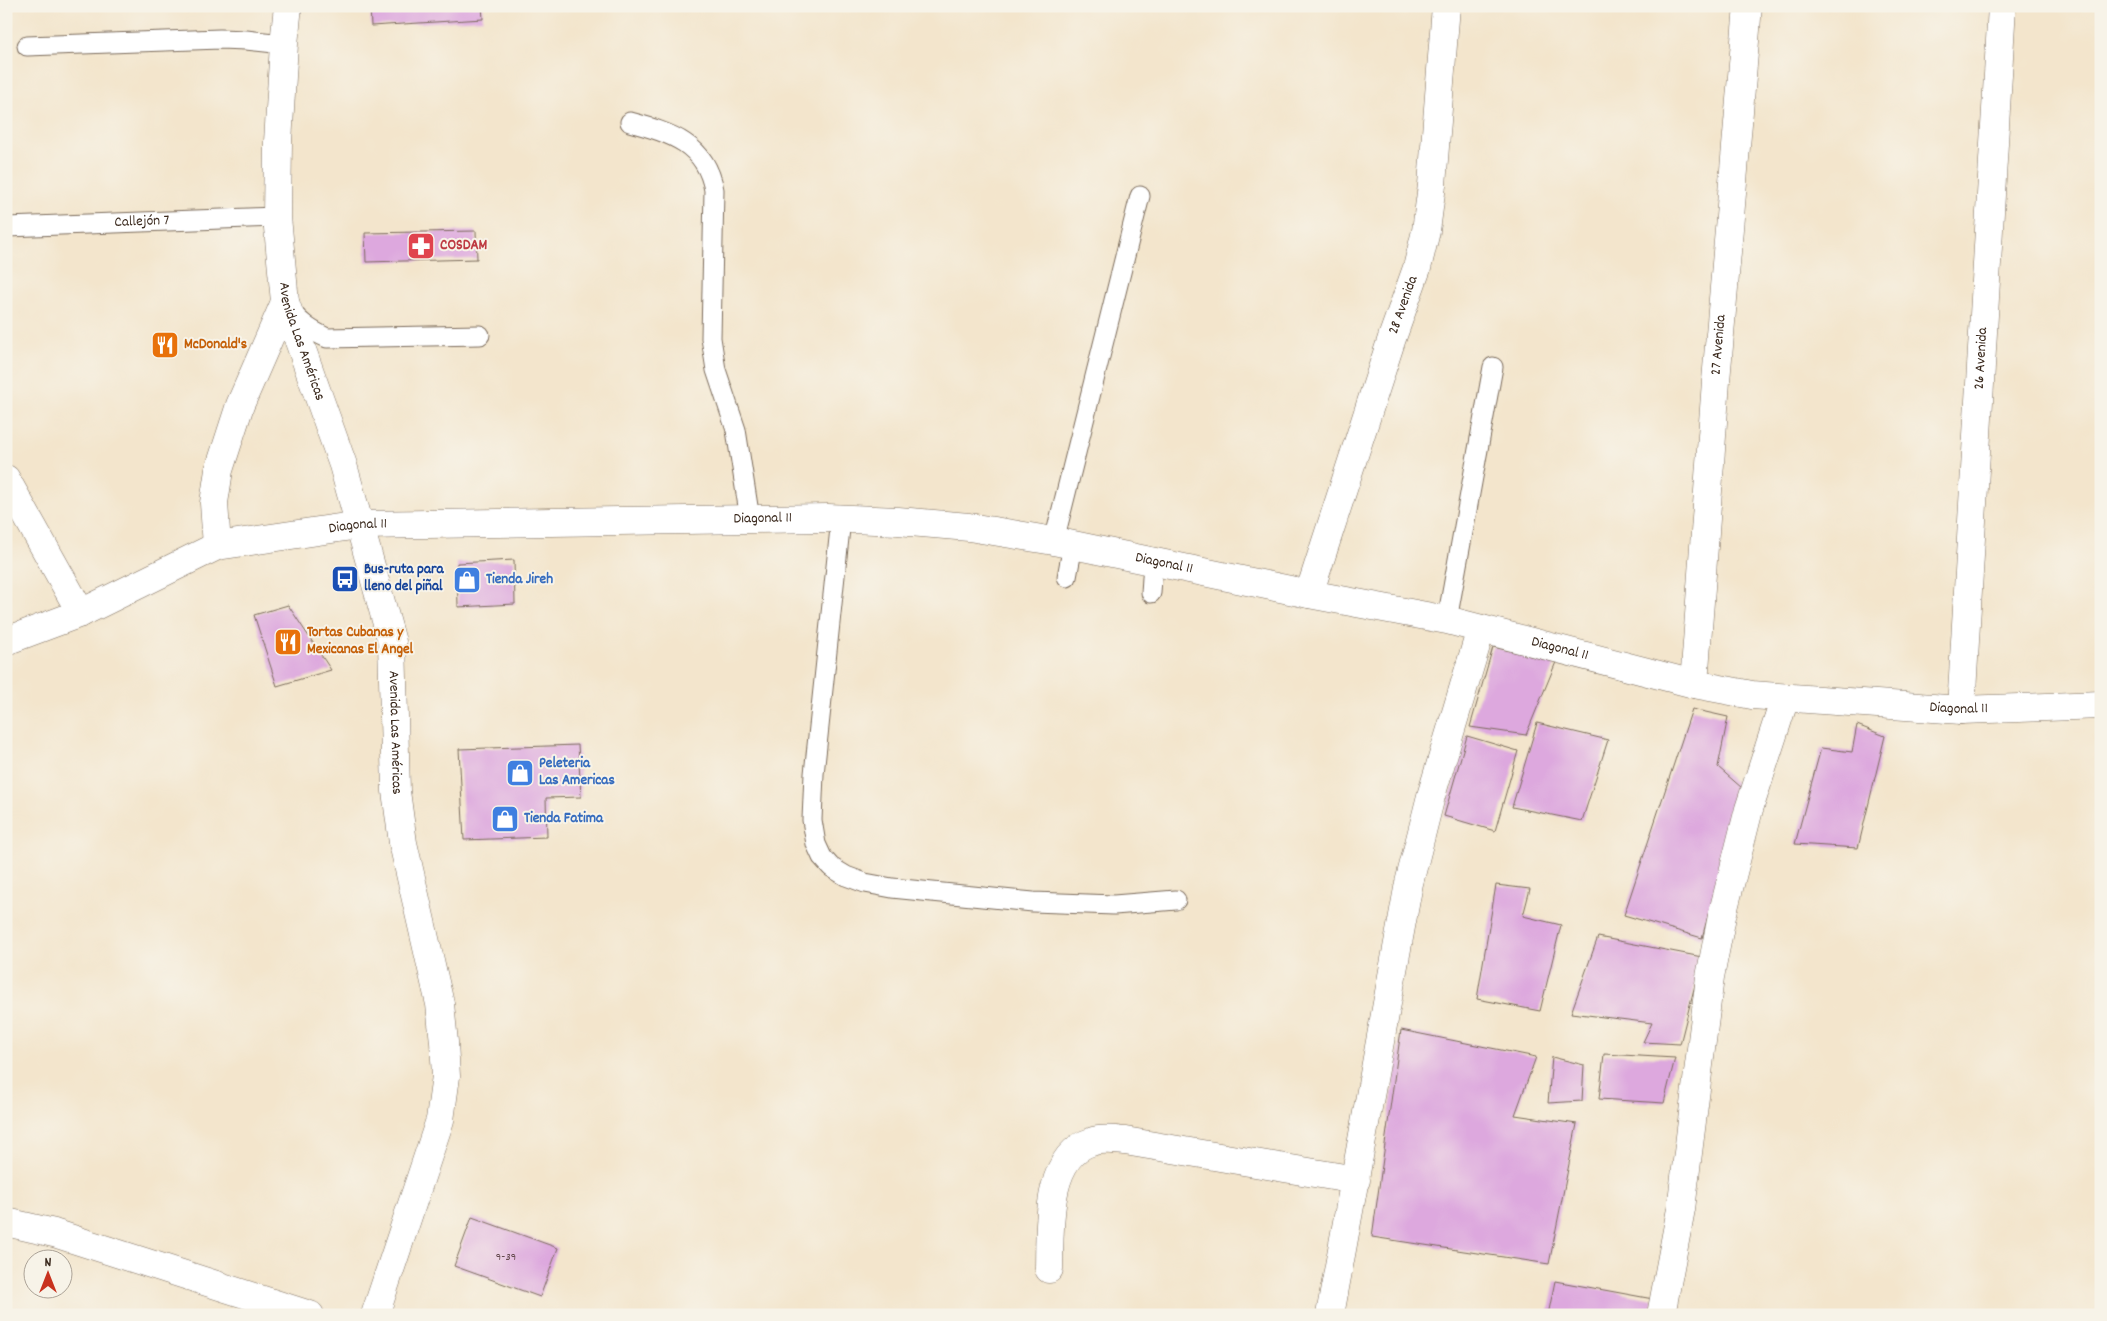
<svg xmlns="http://www.w3.org/2000/svg" width="2107" height="1321" viewBox="0 0 2107 1321" font-family="Dekko,sans-serif">
<style>
.building{fill:#dda8de}
.lines{fill:none;stroke-linecap:round;stroke-linejoin:round}
.lane-casing{stroke:#7b6b5b;stroke-width:21}
.street-casing{stroke:#7b6b5b;stroke-width:29}
.secondary-casing{stroke:#7b6b5b;stroke-width:29}
.lane{stroke:#fff;stroke-width:19}
.street{stroke:#fff;stroke-width:28}
.secondary{stroke:#fff;stroke-width:28}
.labels{text-anchor:middle;dominant-baseline:central;stroke-width:4;stroke-linejoin:round;paint-order:stroke}
.number-label{font-size:12px;fill:#644a4e}
.street-label{font-size:15px;fill:#3b2a1e;stroke:#f7f3e8}
.health-label{font-size:15px;font-weight:bold;fill:#be3a42;stroke:#f7f3e8;text-anchor:start}
.food-label{font-size:15px;font-weight:bold;fill:#c56008;stroke:#f7f3e8;text-anchor:start}
.transit-label{font-size:15px;font-weight:bold;fill:#164399;stroke:#f7f3e8;text-anchor:start}
.shop-label{font-size:15px;font-weight:bold;fill:#366cbe;stroke:#f7f3e8;text-anchor:start}
</style>
<rect width="100%" height="100%" fill="#f7f3e8"/>
<filter id="ink" filterUnits="userSpaceOnUse"><feTurbulence type="fractalNoise" baseFrequency=".02" numOctaves="2"/><feDisplacementMap in="SourceGraphic" scale="10" xChannelSelector="R" yChannelSelector="G"/><feConvolveMatrix kernelMatrix="1 2 1 2 8 2 1 2 1" color-interpolation-filters="sRGB"/></filter>
<filter id="wash" filterUnits="userSpaceOnUse"><feTurbulence type="fractalNoise" baseFrequency=".0096" numOctaves="4" result="noise"/><feDisplacementMap in="SourceGraphic" scale="20" xChannelSelector="R" yChannelSelector="G"/><feGaussianBlur stdDeviation="1.12" result="paint"/><feColorMatrix in="noise" values="0 0 0 0 0 0 0 0 0 0 0 0 0 0 0 0 0 1.4 0 .05"/><feComposite in="paint" operator="in"/></filter>
<g filter="url(#wash)">
<rect width="100%" height="100%" fill="#f3e5cc"/>
<g id="blocks">
<g class="building">
<polygon points="370,6 482,6 483,19 371,26"/>
<polygon points="476,231 477,259 366,262 365,233"/>
<polygon points="514,560 515,604 458,607 457,563"/>
<polygon points="288,605 331,670 277,686 254,615"/>
<polygon points="1493,647 1556,662 1526,735 1470,727"/>
<polygon points="1692,709 1728,717 1718,767 1742,788 1702,938 1624,915"/>
<polygon points="1537,723 1608,740 1582,821 1512,807"/>
<polygon points="1857,725 1885,736 1858,848 1795,844 1821,748 1852,752"/>
<polygon points="1467,736 1518,751 1495,831 1444,816"/>
<polygon points="578,745 581,797 546,798 547,837 464,840 459,749"/>
<polygon points="1496,885 1530,889 1523,916 1561,925 1540,1011 1477,999"/>
<polygon points="1598,937 1702,957 1680,1044 1643,1042 1652,1023 1571,1013"/>
<polygon points="1401,1030 1536,1057 1515,1115 1577,1124 1549,1264 1372,1237"/>
<polygon points="1604,1054 1675,1058 1664,1103 1599,1099"/>
<polygon points="1552,1057 1584,1065 1582,1101 1548,1103"/>
<polygon points="472,1217 558,1248 540,1297 454,1266"/>
<polygon points="1555,1281 1653,1299 1651,1315 1548,1315"/>
</g>
</g>
</g>
<g filter="url(#ink)">
<use href="#blocks" fill-opacity="0" stroke="#7b6b5b" stroke-width="1"/>
<g class="lines">
<g class="lane-casing">
<g id="lane">
<polyline points="27,46 220,39 246,40 284,44"/>
<path d="M 630,122 C 671,133 706,144 714,190 L 711,338 L 716,370 L 736,430 L 750,519"/>
<path id="s1" d="M 7,227 L 277,217"/>
<path d="M 291,311 C 301,324 312,331 327,338 L 480,335"/>
<polyline points="841,519 814,774 812,820 816,844 822,857 831,867 846,876 865,883 892,888 1033,902 1114,905 1176,900"/>
<polyline points="1054,541 1140,196"/>
<polyline points="1067,577 1073,545"/>
<polyline points="1151,593 1153,562"/>
<polyline points="1447,620 1493,367"/>
</g>
</g>
<g class="street-casing">
<g id="street">
<polyline points="6,479 81,613"/>
<path id="s2" d="M 1309,594 L 1392,338 L 1417,268 L 1426,231 L 1432,185 L 1446,6"/>
<path id="s3" d="M 1694,684 L 1716,381 L 1748,6"/>
<path id="s4" d="M 1961,710 L 2002,6"/>
<polyline points="6,1222 54,1233 310,1315"/>
<path d="M 1049,1269 C 1050,1231 1045,1156 1091,1142 C 1102,1138 1114,1140 1125,1141 L 1356,1180"/>
<polyline points="1330,1315 1409,883 1431,796 1481,629"/>
<polyline points="1661,1315 1681,1209 1710,977 1722,916 1749,809 1785,698"/>
</g>
</g>
<g class="secondary-casing">
<g id="secondary">
<path id="s5" d="M 288,6 L 284,44 L 278,142 L 277,217 L 285,302 L 343,465 L 392,642 L 396,791 L 403,843 L 440,1004 L 444,1042 L 446,1076 L 440,1120 L 375,1315"/>
<polyline points="217,546 214,503 219,470 240,405 285,302"/>
<path id="s6" d="M 6,641 L 81,613 L 217,546 L 359,525 L 828,518 L 898,521 L 969,527 L 1054,541 L 1309,594 L 1447,620 L 1694,684 L 1752,695 L 1961,710 L 2101,705"/>
</g>
</g>
<use href="#lane" class="lane"/>
<use href="#street" class="street"/>
<use href="#secondary" class="secondary"/>
</g>
</g>
<defs>
<g id="pharmacy-square" transform="scale(1.4375)"><rect x="-9" y="-9" width="18" height="18" rx="4" fill="#e0444e" stroke="#f7f3e8"/><path d="M-2-6h4v4h4v4h-4v4h-4v-4h-4v-4h4Z" fill="#fff"/></g>
<g id="restaurant-square" transform="scale(1.4375)"><rect x="-9" y="-9" width="18" height="18" rx="4" fill="#e8710a" stroke="#f7f3e8"/><path d="M-5-6h1v4h1v-4h1v4h1v-4h1v5L-1.5 .5V6h-2V.5L-5-1ZM5-6V6H3V1.5H1.5Q1.5-4 5-6Z" fill="#fff"/></g>
<g id="bus-square" transform="scale(1.4375)"><rect x="-9" y="-9" width="18" height="18" rx="4" fill="#1a4fb4" stroke="#f7f3e8"/><path d="M-5-6H5V4H4V6H2V4H-2V6H-4V4H-5ZM-3.5-4V0h7V-4ZM-3.5 1.2v1.5H-2V1.2ZM2 1.2v1.5H3.5V1.2Z" fill="#fff"/></g>
<g id="shop-square" transform="scale(1.4375)"><rect x="-9" y="-9" width="18" height="18" rx="4" fill="#3f7fe0" stroke="#f7f3e8"/><path d="M-5-2.5h2.3a2.7 3.5 0 0 1 5.4 0H5L5.5 6h-11ZM-1.5-2.5h3a1.5 2.3 0 0 0-3 0Z" fill="#fff"/></g>
</defs>
<g fill-rule="evenodd">
<use href="#pharmacy-square" x="421" y="246"/>
<use href="#restaurant-square" x="165" y="345"/>
<use href="#bus-square" x="345" y="579"/>
<use href="#shop-square" x="467" y="580"/>
<use href="#restaurant-square" x="288" y="642"/>
<use href="#shop-square" x="520" y="773"/>
<use href="#shop-square" x="505" y="819"/>
</g>
<g class="labels">
<g class="number-label">
<text x="506" y="1257">9-39</text>
</g>
<g class="street-label">
<text stroke="none"><textPath href="#s1" startOffset="135">Callejón 7</textPath></text>
<text stroke="none"><textPath href="#s2" startOffset="304">28 Avenida</textPath></text>
<text stroke="none"><textPath href="#s5" startOffset="339">Avenida Las Américas</textPath></text>
<text stroke="none"><textPath href="#s3" startOffset="340">27 Avenida</textPath></text>
<text stroke="none"><textPath href="#s4" startOffset="352">26 Avenida</textPath></text>
<text stroke="none"><textPath href="#s6" startOffset="779">Diagonal 11</textPath></text>
<text stroke="none"><textPath href="#s6" startOffset="374">Diagonal 11</textPath></text>
<text stroke="none"><textPath href="#s6" startOffset="1184">Diagonal 11</textPath></text>
<text stroke="none"><textPath href="#s6" startOffset="1589">Diagonal 11</textPath></text>
<text stroke="none"><textPath href="#s6" startOffset="1994">Diagonal 11</textPath></text>
<text stroke="none"><textPath href="#s5" startOffset="744">Avenida Las Américas</textPath></text>
</g>
<g class="health-label">
<text x="440" y="246">COSDAM</text>
</g>
<g class="food-label">
<text x="184" y="345">McDonald's</text>
<text x="307" y="633">Tortas Cubanas y<tspan x="307" dy="17">Mexicanas El Angel</tspan></text>
</g>
<g class="transit-label">
<text x="364" y="570">Bus-ruta para<tspan x="364" dy="17">lleno del piñal</tspan></text>
</g>
<g class="shop-label">
<text x="486" y="580">Tienda Jireh</text>
<text x="539" y="764">Peleteria<tspan x="539" dy="17">Las Americas</tspan></text>
<text x="524" y="819">Tienda Fatima</text>
</g>
</g>
<rect width="2107" height="1321" fill="none" stroke="#f7f3e8" stroke-width="25"/>
<g transform="translate(48 1274)"><circle r="24" fill="#f7f3e8" stroke="#aca397"/>
<path d="M0-4L9 19L0 12L-9 19Z" fill="#c8321e"/>
<text y="-8" font-size="14" font-weight="bold" text-anchor="middle" fill="#3b2a1e">N</text>
</g>
</svg>
